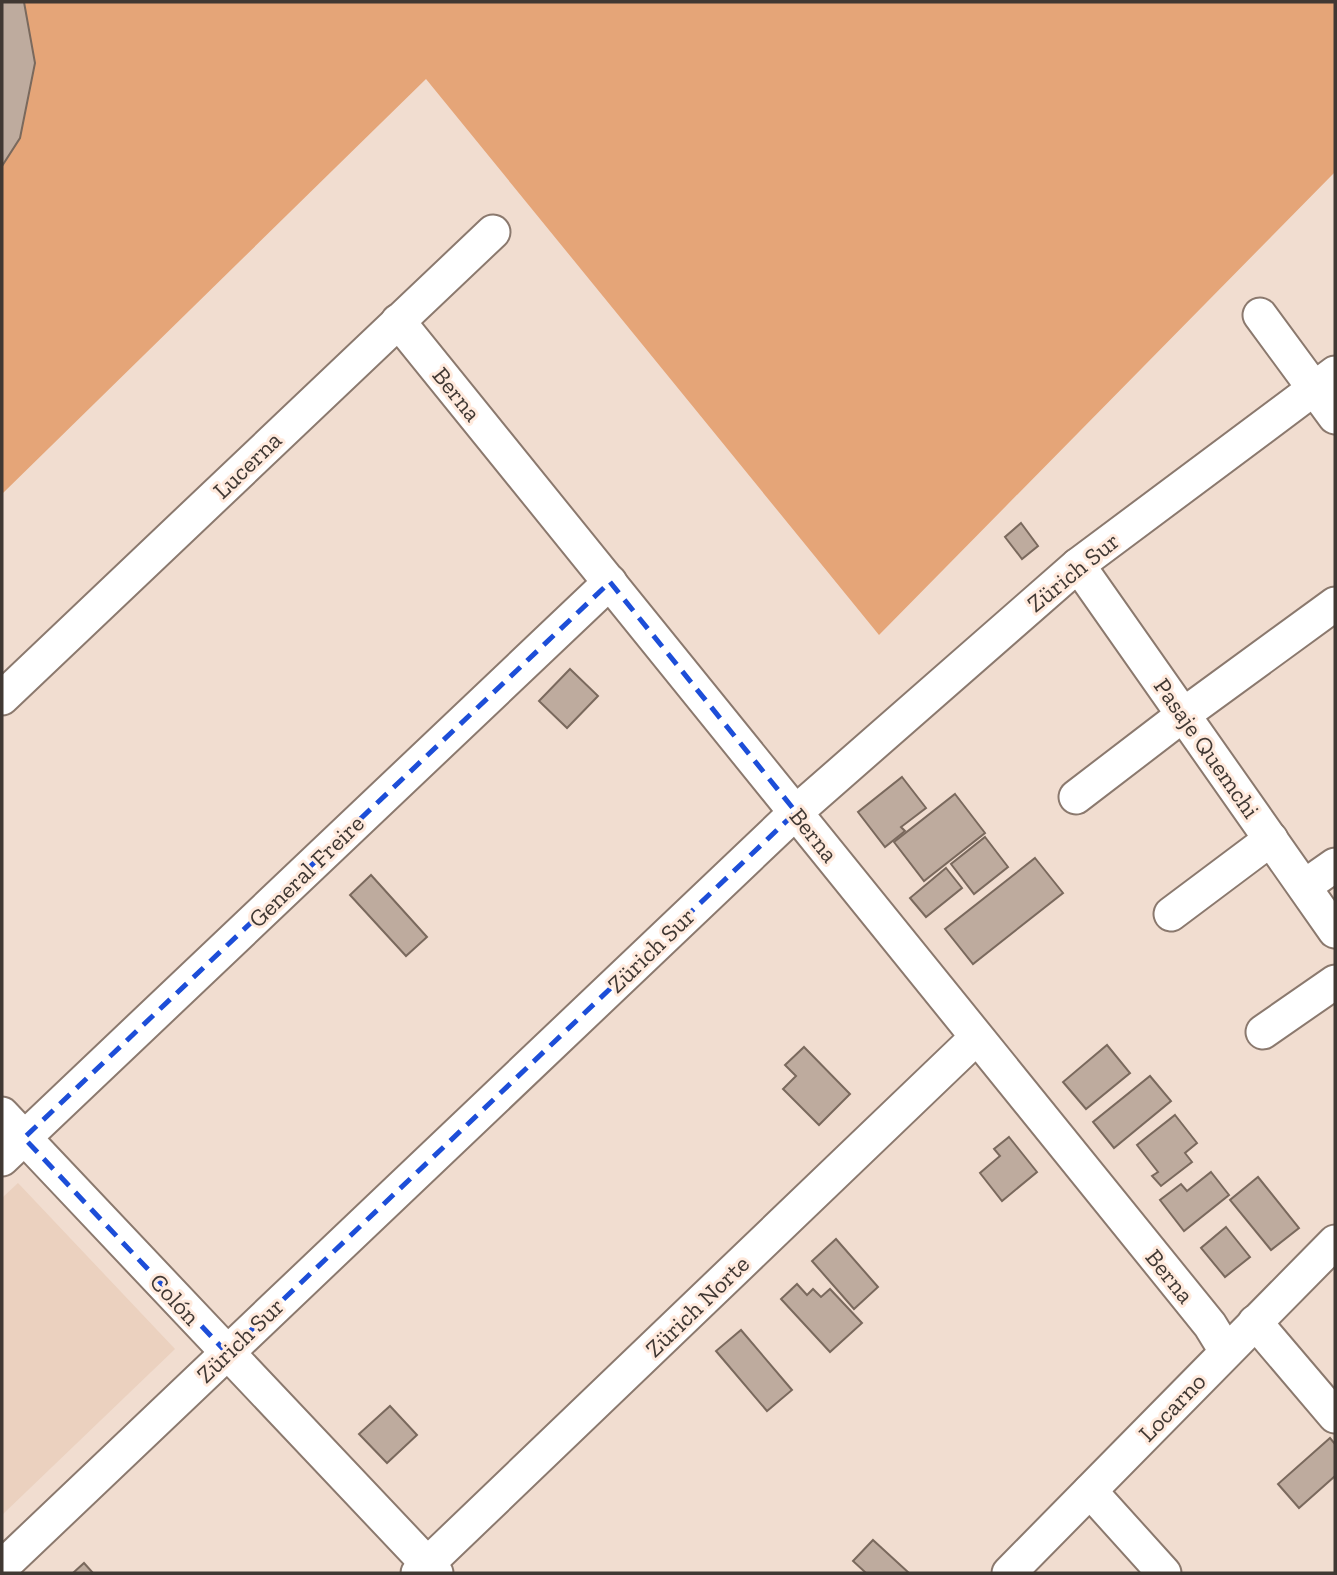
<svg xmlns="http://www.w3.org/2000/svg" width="1337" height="1575" viewBox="0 0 1337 1575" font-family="'Zilla Slab',serif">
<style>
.built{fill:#ebd1bf}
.green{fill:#e5a578}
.building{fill:#beab9e;stroke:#7a695d;stroke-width:2}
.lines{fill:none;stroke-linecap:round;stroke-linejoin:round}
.minor-casing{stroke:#8b796e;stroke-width:37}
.minor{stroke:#fff;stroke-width:33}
.marked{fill:none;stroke:#1d4ed8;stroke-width:5;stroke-dasharray:14 9;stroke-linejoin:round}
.labels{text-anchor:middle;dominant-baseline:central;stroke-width:6;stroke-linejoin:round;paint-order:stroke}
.street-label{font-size:24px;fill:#403833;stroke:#ffeadd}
</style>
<rect width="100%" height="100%" fill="#f1ddd0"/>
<polygon class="built" points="18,1183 175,1349 2,1515 2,1198"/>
<polygon class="green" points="2,2 1335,2 1335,172 879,635 426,79 2,494"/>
<g class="building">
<polygon points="2,2 24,2 35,63 20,138 2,166"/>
<polygon points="1021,523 1038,546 1022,559 1005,537"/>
<polygon points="570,669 598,696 567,728 539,701"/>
<polygon points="902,777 926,808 901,827 905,831 885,847 858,812"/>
<polygon points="955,794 985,833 924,881 894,842"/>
<polygon points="985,837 1008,867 974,894 951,864"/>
<polygon points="1035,858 1063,893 973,964 945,929"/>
<polygon points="946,868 962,888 926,917 910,898"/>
<polygon points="371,875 427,937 406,956 350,895"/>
<polygon points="1107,1045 1130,1073 1086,1109 1063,1082"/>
<polygon points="804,1047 850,1094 819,1125 783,1089 796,1076 785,1065"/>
<polygon points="1150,1076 1171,1101 1114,1148 1093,1122"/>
<polygon points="1175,1115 1197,1143 1185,1153 1192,1162 1161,1186 1152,1176 1158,1172 1137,1145"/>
<polygon points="1009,1137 1037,1172 1002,1201 980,1173 1000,1156 994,1149"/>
<polygon points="1211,1172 1229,1195 1184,1231 1160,1200 1181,1184 1187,1191"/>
<polygon points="1258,1177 1299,1228 1271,1250 1230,1200"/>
<polygon points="1226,1227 1250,1257 1225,1277 1201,1248"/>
<polygon points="836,1239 878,1287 854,1309 812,1261"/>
<polygon points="797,1284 807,1295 813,1289 821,1297 830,1289 862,1323 830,1352 781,1299"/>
<polygon points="741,1330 792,1390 767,1411 716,1351"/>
<polygon points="390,1406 417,1435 387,1463 359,1434"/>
<polygon points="1330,1438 1335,1444 1335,1476 1299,1508 1278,1484"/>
<polygon points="873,1540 909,1573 866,1573 853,1561"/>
<polygon points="84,1563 93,1573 73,1573"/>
</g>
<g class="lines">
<g class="minor-casing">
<g id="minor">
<polyline points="1260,315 1335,417"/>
<path d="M 398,321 C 669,655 938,991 1210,1325 L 1226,1351"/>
<polyline points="1078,565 1335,931"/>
<polyline points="2,698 493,232"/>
<polyline points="1076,797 1183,715 1335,604"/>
<polyline points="1305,886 1335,865"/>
<polyline points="1171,914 1271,839"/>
<polyline points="1263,1032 1335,982"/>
<polyline points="2,1114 436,1573"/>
<polyline points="2,1159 610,582"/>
<polyline points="1255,1322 1335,1416"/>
<polyline points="1090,1491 1164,1573"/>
<polyline points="2,1567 796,812 1078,565 1335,373"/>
<polyline points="418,1573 976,1038"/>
<polyline points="1009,1573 1335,1242"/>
</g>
</g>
<use href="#minor" class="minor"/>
</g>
<path class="marked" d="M 610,582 L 796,812 L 227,1353 L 24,1138 Z"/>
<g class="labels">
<g class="street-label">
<text transform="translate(457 394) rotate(51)">Berna</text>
<text transform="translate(247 465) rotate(-44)">Lucerna</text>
<text transform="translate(1073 572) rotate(-39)">Zürich Sur</text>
<text transform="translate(1207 748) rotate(55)">Pasaje Quemchi</text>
<text transform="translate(814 835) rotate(51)">Berna</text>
<text transform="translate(306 871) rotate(-44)">General Freire</text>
<text transform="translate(651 950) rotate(-44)">Zürich Sur</text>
<text transform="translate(1170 1276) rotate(51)">Berna</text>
<text transform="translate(175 1299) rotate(47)">Colón</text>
<text transform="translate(697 1306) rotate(-44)">Zürich Norte</text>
<text transform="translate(240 1340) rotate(-44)">Zürich Sur</text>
<text transform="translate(1172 1407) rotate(-46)">Locarno</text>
</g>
</g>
<rect width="1337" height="1575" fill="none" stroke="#403833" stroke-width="7"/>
</svg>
